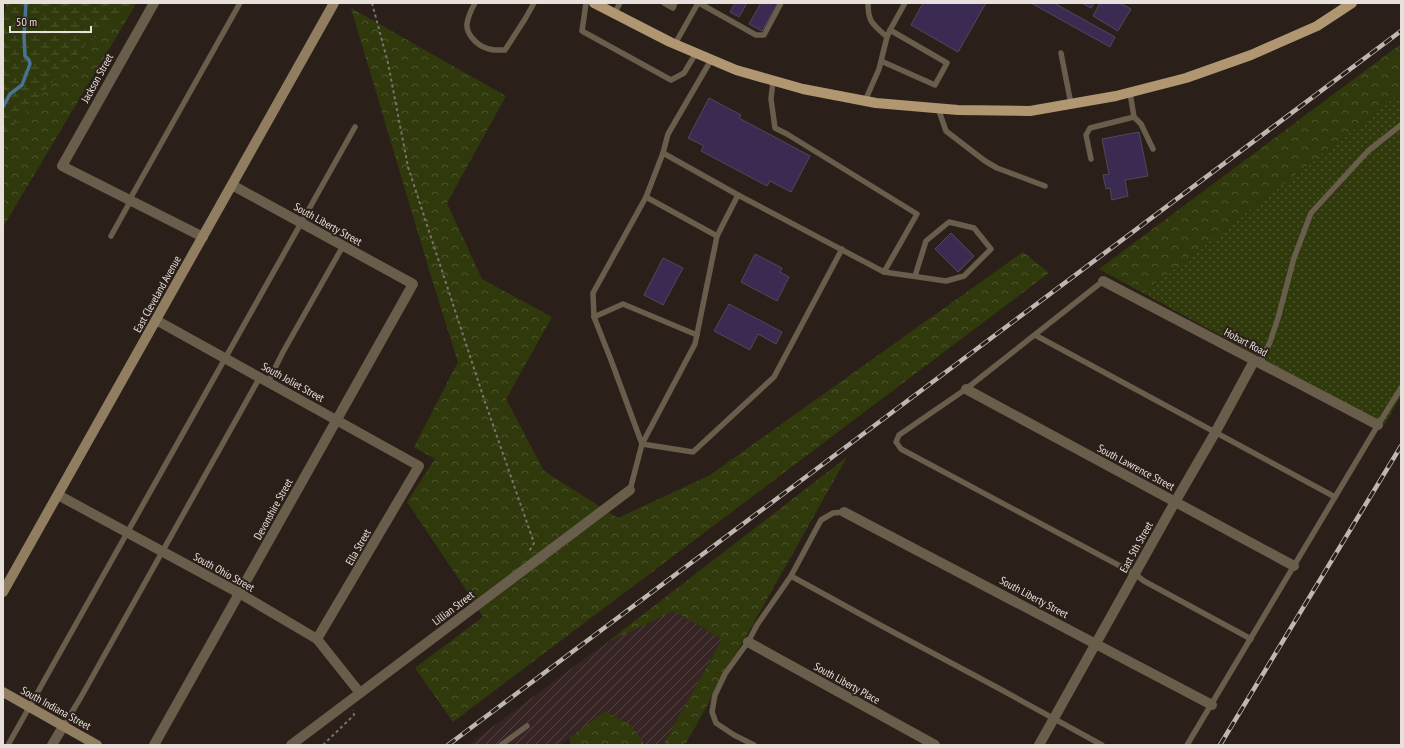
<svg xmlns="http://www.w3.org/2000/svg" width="1404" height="748" viewBox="0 0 1404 748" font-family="'PT Sans Narrow',sans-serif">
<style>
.industrial{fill:url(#industrial-furrows)}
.forest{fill:url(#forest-crowns)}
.wetland{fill:url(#wetland-marsh)}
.park{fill:url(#park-dots)}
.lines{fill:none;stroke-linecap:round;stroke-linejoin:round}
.stream{stroke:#497394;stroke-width:3.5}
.building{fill:#3b2a51;stroke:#4e4a56}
.path{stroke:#7b726c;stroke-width:2;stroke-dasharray:3 3;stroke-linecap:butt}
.lane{stroke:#695d4b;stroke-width:5.5}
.street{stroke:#695d4b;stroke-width:10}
.secondary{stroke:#917e61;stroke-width:10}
.primary{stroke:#b09772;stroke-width:10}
.rail-casing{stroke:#bfb8b2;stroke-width:4.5}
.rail{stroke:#2a2019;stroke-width:3;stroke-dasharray:9;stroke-linecap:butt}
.labels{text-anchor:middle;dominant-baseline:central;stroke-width:4;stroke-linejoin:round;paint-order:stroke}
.street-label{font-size:11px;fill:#e7e0db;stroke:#2a2019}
</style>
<defs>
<pattern id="industrial-furrows" width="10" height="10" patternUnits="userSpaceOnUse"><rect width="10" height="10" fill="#372424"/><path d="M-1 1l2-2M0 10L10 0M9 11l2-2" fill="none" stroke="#544443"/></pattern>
<pattern id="forest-crowns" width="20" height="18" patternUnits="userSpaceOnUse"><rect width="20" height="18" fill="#30390c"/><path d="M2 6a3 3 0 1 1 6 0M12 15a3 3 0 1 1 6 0" fill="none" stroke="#4e552f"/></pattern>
<pattern id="wetland-marsh" width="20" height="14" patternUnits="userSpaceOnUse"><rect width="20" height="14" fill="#30390c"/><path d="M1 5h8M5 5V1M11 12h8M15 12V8" fill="none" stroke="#4e552f"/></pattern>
<pattern id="park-dots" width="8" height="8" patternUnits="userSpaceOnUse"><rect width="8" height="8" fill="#30390c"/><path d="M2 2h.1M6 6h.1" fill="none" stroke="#4e552f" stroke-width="1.8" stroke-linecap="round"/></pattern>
</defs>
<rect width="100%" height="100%" fill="#2a2019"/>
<polygon class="industrial" points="674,611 722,639 663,745 645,745 630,725 605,711 560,745 468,745 606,643"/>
<g class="forest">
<polygon points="136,4 3,227 3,137 86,45"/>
<polygon points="351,8 506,96 447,203 482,279 552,317 506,399 544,471 618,518 710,475 1023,252 1049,273 453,722 415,668 483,617 469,594 407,502 435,459 414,447 458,362 433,283"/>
<polygon points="1401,44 1401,93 1143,293 1099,269"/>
<polygon points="847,457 685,745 663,745 722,639 674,611 606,643"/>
<polygon points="605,711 631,725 645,745 571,745 569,738"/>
</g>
<polygon class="wetland" points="6,3 134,3 136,4 86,45 3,137 3,32"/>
<polygon class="park" points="1401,93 1401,396 1384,425 1143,293"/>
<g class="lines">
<polyline class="stream" points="3,107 10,94 22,85 30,64 29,60 25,56 24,36 26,3"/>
</g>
<g class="building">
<polygon points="735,3 747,3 739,17 730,12"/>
<polygon points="761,3 778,3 762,31 749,24"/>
<polygon points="923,3 986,3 958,52 911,25"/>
<polygon points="1031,3 1054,3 1115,37 1110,47"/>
<polygon points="1082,3 1094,3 1091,8"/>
<polygon points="1100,3 1120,3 1131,9 1118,31 1093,16"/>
<polygon points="709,98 741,115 739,118 810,156 791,192 770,181 767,186 701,151 704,146 688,138"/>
<polygon points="1139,132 1148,176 1125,180 1128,196 1112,200 1110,188 1106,189 1103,175 1109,174 1102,139"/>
<polygon points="951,233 974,256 958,272 935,249"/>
<polygon points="755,254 782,268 780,272 789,277 777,301 741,282"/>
<polygon points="663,258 683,268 663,305 644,295"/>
<polygon points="729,304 782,332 776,344 758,334 750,350 714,331"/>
</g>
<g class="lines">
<g class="path">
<polyline points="372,3 388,63 408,167 485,402 534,543 528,553"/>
<polyline points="323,745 354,715 353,710"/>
</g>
<g class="lane">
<path d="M 475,3 C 471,10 468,16 467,24 C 466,34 477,45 486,48 C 492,51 499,50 505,50 L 525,19 L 534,3"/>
<polyline points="586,3 582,31 671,80 684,73 696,53"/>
<polyline points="664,3 673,8 675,3"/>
<polyline points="699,3 756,35 764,35 781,3"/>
<path d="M 868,3 C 868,23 873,24 887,37"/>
<polyline points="614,14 620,3"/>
<polyline points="890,30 905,3"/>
<polyline points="675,44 698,3"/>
<polyline points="1061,53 1071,104"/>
<polyline points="773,81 771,99 775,128 787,134 917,214 884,272"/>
<polyline points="865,101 879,69 887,37 890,30 947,63 935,85 881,61"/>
<polyline points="938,108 946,131 985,161 997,168 1045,186"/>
<polyline points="1134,117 1141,124 1153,149"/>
<polyline points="663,153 738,195 717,236 695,344 642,444 693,452 774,377 842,249"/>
<polyline points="1091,159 1086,135 1090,128 1134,117 1130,93"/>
<polyline points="738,195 884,272 946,281 964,276 991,249 974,228 949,222 926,241 915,276"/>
<polyline points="646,197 717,236"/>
<polyline points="130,199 240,3"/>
<polyline points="111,236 131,200"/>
<polyline points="1103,281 966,389 899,435 896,442 901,449 1135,574 1144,581 1251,639"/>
<polyline points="594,317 623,304 697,335"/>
<polyline points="1035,335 1335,497"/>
<polyline points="1260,363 1270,342 1278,318 1294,258 1311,213 1368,151 1401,125"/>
<polyline points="268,382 283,352 343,246"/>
<polyline points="630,490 642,444 611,360 594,317 593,293 646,197 663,153 668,134 711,60"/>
<polyline points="791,576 880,625 1000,689 1102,745"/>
<polyline points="64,725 81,697 260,377"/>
<polyline points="8,745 355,127"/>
<polyline points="501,745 527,726"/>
<polyline points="754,745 734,735 716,723 712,712 715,695 725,674 748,642 757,625 791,576 821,520 833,513 844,512"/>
<polyline points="1187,745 1378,425 1401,388"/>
</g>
<g class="street">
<polyline points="154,3 62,166 203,237"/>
<polyline points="1103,281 1378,425"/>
<polyline points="156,320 419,466 317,639"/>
<polyline points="966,389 1294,566"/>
<polyline points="58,495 239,593 317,639 360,693"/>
<polyline points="844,512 1212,705"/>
<polyline points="748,642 935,745"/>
<polyline points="52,745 64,725"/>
<polyline points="154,745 413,284 232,185"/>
<polyline points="291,745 630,490"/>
<polyline points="1039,745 1175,502 1215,433 1254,361"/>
</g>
<g class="secondary">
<polyline points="3,592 334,3"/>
<polyline points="3,692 97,745"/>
</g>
<polyline class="primary" points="594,3 670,42 736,70 803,89 876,103 958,110 1030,111 1116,96 1186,78 1251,55 1317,26 1352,3"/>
<g class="rail-casing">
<g id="rail">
<polyline points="448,745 1401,31"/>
<polyline points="1220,745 1401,446"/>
</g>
</g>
<use href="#rail" class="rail"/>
</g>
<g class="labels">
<g class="street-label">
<text transform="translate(97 78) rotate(-61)">Jackson Street</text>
<text transform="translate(328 224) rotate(29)">South Liberty Street</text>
<text transform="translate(157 294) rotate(-61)">East Cleveland Avenue</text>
<text transform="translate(1246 342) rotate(28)">Hobart Road</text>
<text transform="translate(293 382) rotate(29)">South Joliet Street</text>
<text transform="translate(1136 467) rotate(28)">South Lawrence Street</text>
<text transform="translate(273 509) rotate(-61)">Devonshire Street</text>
<text transform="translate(358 547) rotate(-60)">Ella Street</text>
<text transform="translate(1136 547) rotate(-61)">East 5th Street</text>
<text transform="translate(224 572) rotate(29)">South Ohio Street</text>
<text transform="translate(1034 597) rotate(28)">South Liberty Street</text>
<text transform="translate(453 608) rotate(-37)">Lillian Street</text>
<text transform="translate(847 683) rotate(29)">South Liberty Place</text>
<text transform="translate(56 708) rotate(29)">South Indiana Street</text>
</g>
</g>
<rect width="1404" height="748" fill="none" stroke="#e7e0db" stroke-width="8"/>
<path d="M10 26v6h81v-6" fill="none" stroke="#e7e0db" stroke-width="2"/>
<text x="16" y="26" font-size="12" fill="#e7e0db" stroke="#2a2019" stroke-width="3" paint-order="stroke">50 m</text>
</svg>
